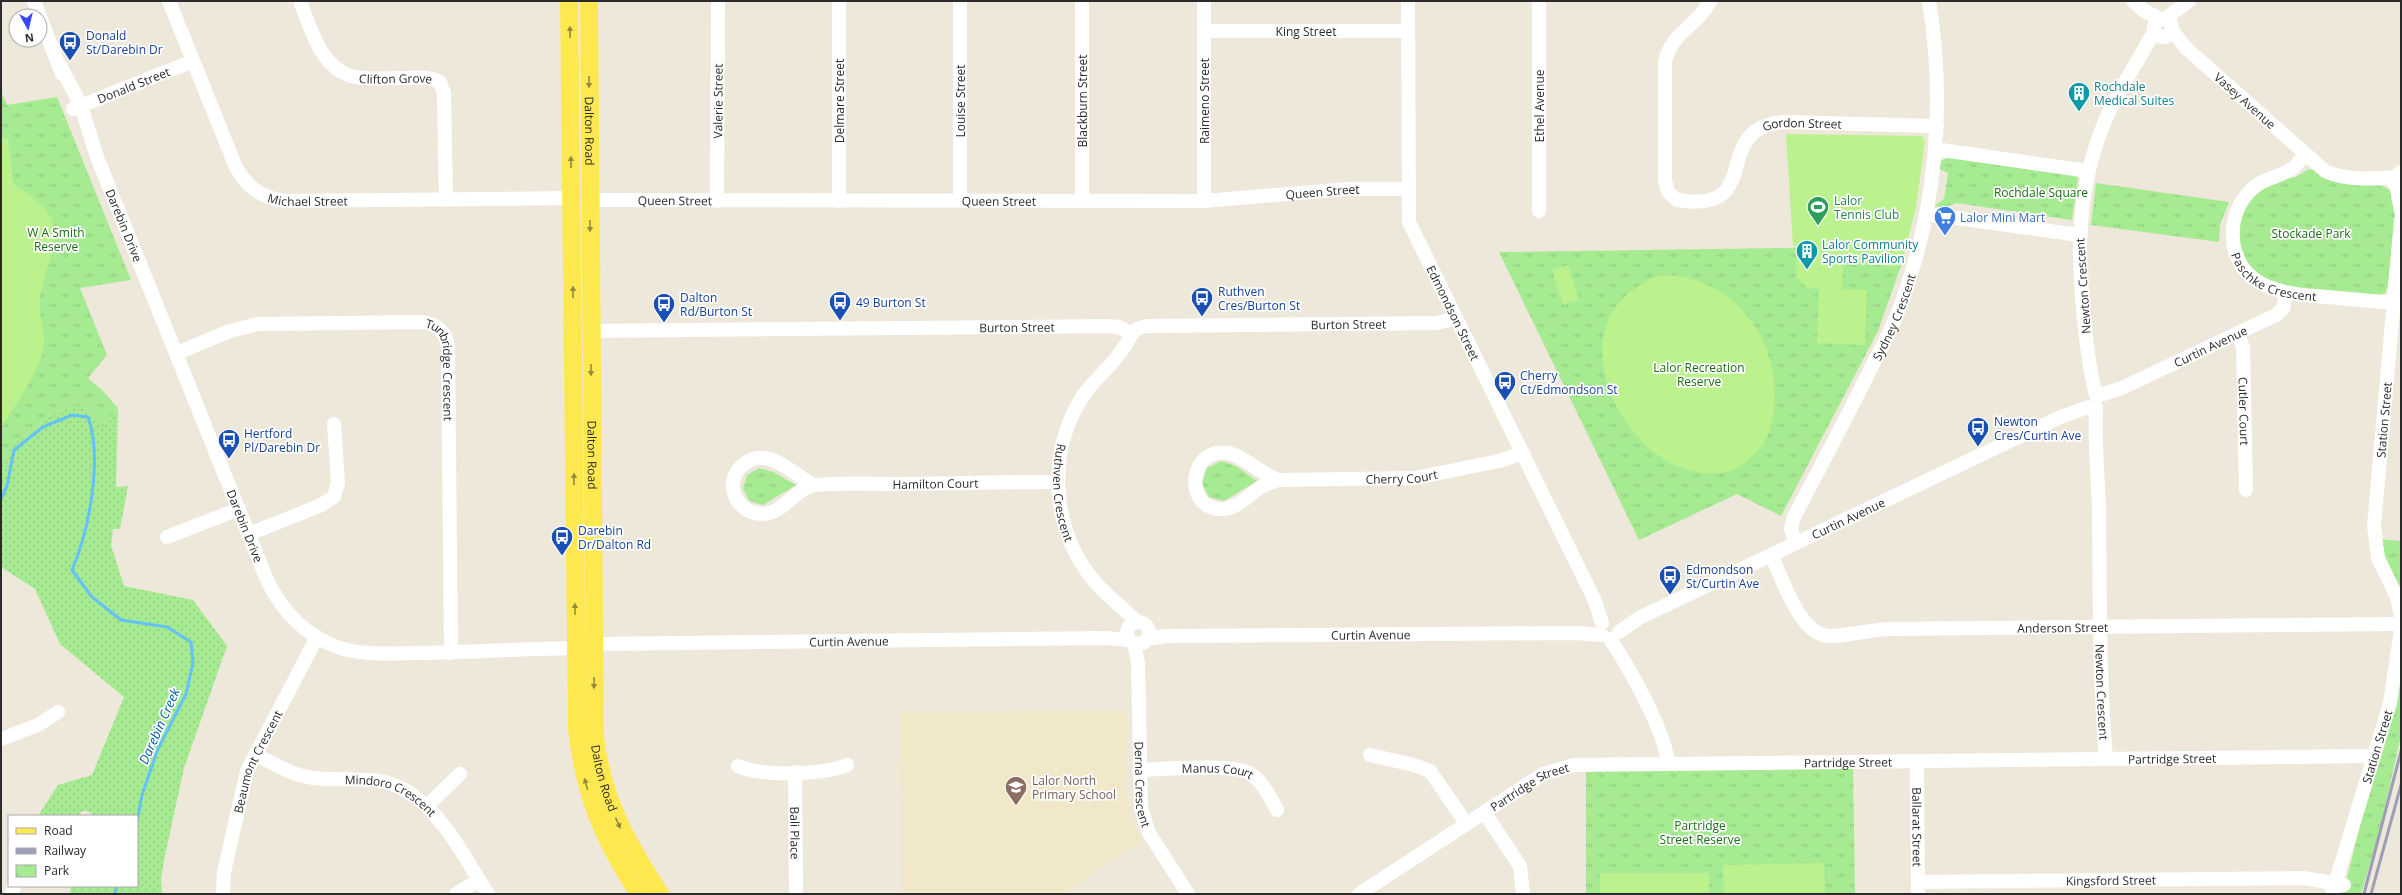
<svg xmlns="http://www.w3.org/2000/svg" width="2402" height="895" viewBox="0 0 2402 895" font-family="'Open Sans',sans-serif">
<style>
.education{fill:#f1e8c9}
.grass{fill:url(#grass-dots)}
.park{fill:url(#park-tufts)}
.pitch{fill:#bcf28d}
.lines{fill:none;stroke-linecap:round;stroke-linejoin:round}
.stream{stroke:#64c1fa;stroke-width:3}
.minor{stroke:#fff;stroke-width:14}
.major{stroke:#fee850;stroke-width:18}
.rail{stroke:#9d9eb7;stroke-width:3}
.oneway{fill:#948a3e}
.labels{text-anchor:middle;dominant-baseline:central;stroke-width:3.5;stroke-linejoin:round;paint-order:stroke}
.street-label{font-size:12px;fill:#2b2b2b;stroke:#fff}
.transit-label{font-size:12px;fill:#164399;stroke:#fff;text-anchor:start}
.culture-label{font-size:12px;fill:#0d838f;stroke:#fff;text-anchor:start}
.park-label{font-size:12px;fill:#1c6f13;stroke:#fff}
.leisure-label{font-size:12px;fill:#27864d;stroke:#fff;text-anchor:start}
.shop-label{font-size:12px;fill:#366cbe;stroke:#fff;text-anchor:start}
.education-label{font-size:12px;fill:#785e54;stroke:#fff;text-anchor:start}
.water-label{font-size:13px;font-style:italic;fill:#015ca8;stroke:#fff}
</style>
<defs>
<pattern id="grass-dots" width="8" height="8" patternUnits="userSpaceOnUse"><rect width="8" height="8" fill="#a6ea92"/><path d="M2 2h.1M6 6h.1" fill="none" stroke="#8fc97e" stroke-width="1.8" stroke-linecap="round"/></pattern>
<pattern id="park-tufts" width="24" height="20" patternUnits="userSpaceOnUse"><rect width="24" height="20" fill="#a6ea92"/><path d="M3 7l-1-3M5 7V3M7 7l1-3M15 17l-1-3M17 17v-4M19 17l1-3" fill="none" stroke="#8fc97e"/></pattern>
</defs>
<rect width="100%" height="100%" fill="#eee8db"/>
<polygon class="education" points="1127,711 1128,799 1131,815 1142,841 1063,894 902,894 901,712"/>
<polygon class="grass" points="76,405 90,411 103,427 118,408 116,487 128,486 120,529 113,529 111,545 124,586 193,600 227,646 184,768 164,860 161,879 162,894 70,894 71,886 137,886 137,816 90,816 91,813 84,810 77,816 38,816 58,785 92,775 124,697 60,644 35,589 1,567 1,472 10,447 52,414"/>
<g class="park">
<polygon points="1,91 7,105 57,97 131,280 80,288 107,355 88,378 103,391 118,408 103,427 90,411 77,405 52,414 10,447 1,472"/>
<polygon points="1951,156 2076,174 2078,179 2072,220 1956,203 1943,209 1935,205 1944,199 1948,173 1939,169 1941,161"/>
<polygon points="2309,169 2385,187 2391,191 2396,205 2388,285 2385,293 2380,295 2290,289 2265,281 2247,263 2238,238 2241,209 2252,194 2278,179 2296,177"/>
<polygon points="2096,183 2229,202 2220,225 2219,242 2091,225"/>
<polygon points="1844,244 1843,263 1901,266 1878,331 1781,516 1737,494 1639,540 1499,252 1789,248"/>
<polygon points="1221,461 1236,466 1257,481 1224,501 1209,497 1202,483 1207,468"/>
<polygon points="759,468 773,472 796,485 763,505 749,501 743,488 747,475"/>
<polygon points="2380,539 2401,541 2401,594 2386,562"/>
<polygon points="2401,661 2401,735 2380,830 2361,894 2343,894"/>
<polygon points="1853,768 1855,894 1586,894 1586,770"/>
</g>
<g class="pitch">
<polygon points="1786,134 1922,136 1925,141 1916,208 1901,266 1843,263 1842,289 1867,290 1865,345 1817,343 1819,288 1807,288 1796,277 1797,246 1793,246"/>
<path d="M 8,138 L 13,184 C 77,225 51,237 40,297 C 37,313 46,329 44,345 C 41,370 14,406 1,429 L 1,139 Z"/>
<polygon points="1568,265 1579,300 1563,305 1552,270"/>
<path d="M 1665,275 C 1735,277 1782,342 1774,410 C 1772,426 1767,445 1753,455 C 1748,459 1743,465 1737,468 C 1727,473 1712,474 1701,473 C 1624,463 1563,339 1633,290 C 1644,282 1652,277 1665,275 Z"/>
<polygon points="1824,863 1825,894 1724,894 1723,865"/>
<rect x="1600" y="873" width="109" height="21"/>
</g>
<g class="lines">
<g class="stream">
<path d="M 1,499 L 7,486 L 14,450 L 43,427 L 72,415 L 88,417 C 103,458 89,531 72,570 L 92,597 L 121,620 L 167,627 L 191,642 L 193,663 L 186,694 L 158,749 L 142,795 L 137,822"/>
<polyline points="115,894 117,886"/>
</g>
<g class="minor">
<polyline points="34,1 62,74"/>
<path id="s1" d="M 169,1 L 235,165 C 246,187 261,198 286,201 L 572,198"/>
<path id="s2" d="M 300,1 C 311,29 321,70 355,77 C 371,80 388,78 404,78 C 416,78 429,76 440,82 L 444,93 L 446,200"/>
<polyline points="839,1 839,201"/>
<path id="s3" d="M 1408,1 L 1409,222 L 1595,601 L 1602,623"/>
<polyline points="1539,1 1539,211"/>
<path id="s4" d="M 1710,1 C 1697,27 1671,32 1665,62 L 1665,180 L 1668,192 L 1677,200 C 1767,215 1708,129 1783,122 L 1937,126"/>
<polyline points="2133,1 2143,10 2160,19"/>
<circle cx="2163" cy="28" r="9"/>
<polyline points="2165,19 2189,1"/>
<path id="s5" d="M 2172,30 L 2186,48 L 2325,171 C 2346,181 2372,179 2395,177"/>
<path id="s6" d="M 1204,31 L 1408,31"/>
<path id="s7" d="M 60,65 L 81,106 L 97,157 L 267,580 C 282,611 305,635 337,647 C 363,656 392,653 418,653 C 471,652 523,649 576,648"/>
<path id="s8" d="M 73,109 L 193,61"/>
<polyline points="1935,149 2088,171"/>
<path id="s9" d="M 2305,154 C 2301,159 2297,165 2293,168 C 2276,180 2260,176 2244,198 C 2234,212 2231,230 2234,247 C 2244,292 2290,294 2328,297 C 2350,299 2372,301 2394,303"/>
<polyline points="2401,172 2395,177 2394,183 2401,192"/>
<polyline points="2397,190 2401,211"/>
<path id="s10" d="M 590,200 L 1204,201 L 1348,189 L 1408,189"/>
<polyline points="960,200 960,1"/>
<polyline points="1082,200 1082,1"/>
<path id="s11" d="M 717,201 L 718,1"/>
<polyline points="1204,201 1204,1"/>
<polyline points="1927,214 2079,235"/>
<polyline points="2401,220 2374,526 2378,558 2397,597 2401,616"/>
<path id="s12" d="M 591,331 L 1109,326 L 1119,327 L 1132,334 L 1137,329 L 1145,326 L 1437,323 L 1456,318"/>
<path id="s13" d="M 2238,333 L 2243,348 L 2246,490"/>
<path id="s14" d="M 1132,334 C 1127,342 1123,350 1117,357 C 1106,371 1093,381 1083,396 C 1046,452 1051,531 1095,582 C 1108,597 1124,608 1137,622"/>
<path id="s15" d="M 177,353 L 230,331 L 258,324 L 424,322 C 439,325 446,332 448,348 L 451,653"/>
<path d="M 2096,395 C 2089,370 2087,346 2084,320 C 2077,252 2077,191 2103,126 C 2116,92 2138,63 2154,31"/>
<path id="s16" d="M 2097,396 L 2122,388 L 2276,315 L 2283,309 L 2286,293"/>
<path id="s17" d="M 2096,407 C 2094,445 2099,482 2099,519 C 2100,599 2099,679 2106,759"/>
<path id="s18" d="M 1278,480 C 1261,474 1244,456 1228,453 C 1188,446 1183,510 1222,509 C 1238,509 1249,494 1261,487 C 1266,484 1273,482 1278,480 L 1415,478 L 1499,461 L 1523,453"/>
<path id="s19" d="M 813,485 C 793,474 767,445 744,464 C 737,469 733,477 733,485 C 733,501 746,514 762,514 C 784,514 795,488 815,485 C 842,482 872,484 900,484 C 952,483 1005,482 1057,482"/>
<polyline points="249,534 319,506 334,497 338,483 334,424"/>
<polyline points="167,537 239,509"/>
<path id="s20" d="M 1796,543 L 1791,529 L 1794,517 C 1819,469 1845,421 1869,372 C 1879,352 1891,331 1899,310 C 1936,211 1946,105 1929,1"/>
<path id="s21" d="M 1771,555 C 1783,579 1800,638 1832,636 C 1851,635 1870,630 1889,629 L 2401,624"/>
<circle cx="1138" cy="633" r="11"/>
<path id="s22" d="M 1619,632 L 1639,618 L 2058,418 L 2088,407"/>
<path id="s23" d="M 1147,639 L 1166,636 L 1577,633 L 1602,635"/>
<path d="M 1610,639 C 1629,667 1665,731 1668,763"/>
<path id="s24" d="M 1134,643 L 1138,663 L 1141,808 L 1149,833 L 1188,894"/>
<path id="s25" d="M 593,644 L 1105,638 L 1129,640"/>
<polyline points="1,739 38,725 58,712"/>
<path id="s26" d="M 255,754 C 274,764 292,775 313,778 C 345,782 379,773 408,792 C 444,814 465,859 488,894"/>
<polyline points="1370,755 1414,765 1430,771 1466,823"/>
<path id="s27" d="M 1917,761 L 1918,894"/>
<path d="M 738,766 C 763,777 822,775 847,765"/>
<path id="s28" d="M 1139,770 C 1162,769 1230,764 1247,772 C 1261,778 1270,797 1277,810"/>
<path id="s29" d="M 795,772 L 796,894"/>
<polyline points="427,806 460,774"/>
<polyline points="1484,812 1520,866 1523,894"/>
<path id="s30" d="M 1918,882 L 2304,878 L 2344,885"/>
<polyline points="12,894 14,886"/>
<path id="s31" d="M 223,894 L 224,872 L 247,771 L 317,637"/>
<polyline points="456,894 479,880"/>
<path id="s32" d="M 1359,894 L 1543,774 L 1574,765 L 2374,756"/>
<path id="s33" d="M 2332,894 L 2390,703 L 2401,630"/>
</g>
<g class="major">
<path d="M 569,1 L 577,728 C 584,794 603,839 639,894"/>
<path id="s34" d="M 589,1 L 595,738 C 603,801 627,842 660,894"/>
</g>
<g class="rail">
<polyline points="2364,894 2401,751"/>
<polyline points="2371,894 2401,785"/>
</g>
</g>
<defs><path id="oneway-solid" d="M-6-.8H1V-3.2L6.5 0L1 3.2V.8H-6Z"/></defs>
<g class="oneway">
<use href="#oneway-solid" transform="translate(570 32) rotate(-91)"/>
<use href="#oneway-solid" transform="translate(589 82) rotate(90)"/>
<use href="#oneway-solid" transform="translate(571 162) rotate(-91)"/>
<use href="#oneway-solid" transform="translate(590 226) rotate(90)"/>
<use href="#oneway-solid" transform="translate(573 292) rotate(-90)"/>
<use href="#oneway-solid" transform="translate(591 370) rotate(90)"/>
<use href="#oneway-solid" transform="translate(574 479) rotate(-90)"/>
<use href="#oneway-solid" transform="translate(575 609) rotate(-91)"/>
<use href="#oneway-solid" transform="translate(594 683) rotate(90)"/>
<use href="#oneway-solid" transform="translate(586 784) rotate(-105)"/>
<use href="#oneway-solid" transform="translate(618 823) rotate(65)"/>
</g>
<defs>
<g id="bus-pin" transform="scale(1.15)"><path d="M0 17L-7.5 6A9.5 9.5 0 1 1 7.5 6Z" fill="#1a4fb4" stroke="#fff"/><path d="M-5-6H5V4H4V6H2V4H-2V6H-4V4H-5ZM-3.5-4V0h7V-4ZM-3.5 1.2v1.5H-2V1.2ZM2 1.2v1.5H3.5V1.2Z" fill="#fff"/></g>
<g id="building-pin" transform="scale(1.15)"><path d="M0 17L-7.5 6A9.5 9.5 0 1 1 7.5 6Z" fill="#0f9aa8" stroke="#fff"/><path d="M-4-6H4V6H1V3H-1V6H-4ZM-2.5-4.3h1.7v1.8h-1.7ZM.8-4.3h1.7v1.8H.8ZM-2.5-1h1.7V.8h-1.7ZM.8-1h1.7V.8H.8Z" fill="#fff"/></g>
<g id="stadium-pin" transform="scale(1.15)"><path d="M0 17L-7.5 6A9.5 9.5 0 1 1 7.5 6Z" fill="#2e9e5b" stroke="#fff"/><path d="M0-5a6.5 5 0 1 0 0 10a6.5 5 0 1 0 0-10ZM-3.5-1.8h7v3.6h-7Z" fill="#fff"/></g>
<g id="supermarket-pin" transform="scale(1.15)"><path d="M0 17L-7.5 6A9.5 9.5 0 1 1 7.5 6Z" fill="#3f7fe0" stroke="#fff"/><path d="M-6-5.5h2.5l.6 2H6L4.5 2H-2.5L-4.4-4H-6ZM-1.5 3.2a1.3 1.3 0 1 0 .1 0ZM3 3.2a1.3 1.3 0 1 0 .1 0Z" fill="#fff"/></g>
<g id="school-pin" transform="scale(1.15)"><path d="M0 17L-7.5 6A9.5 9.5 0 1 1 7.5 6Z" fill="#8d6e63" stroke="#fff"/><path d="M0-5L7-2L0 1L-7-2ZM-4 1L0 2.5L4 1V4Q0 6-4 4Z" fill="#fff"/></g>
</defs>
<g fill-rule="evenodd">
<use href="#bus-pin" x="70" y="42"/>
<use href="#building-pin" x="2079" y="93"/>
<use href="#stadium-pin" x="1818" y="207"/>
<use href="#supermarket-pin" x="1945" y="217"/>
<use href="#building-pin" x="1807" y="251"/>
<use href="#bus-pin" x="1202" y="298"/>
<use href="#bus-pin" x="840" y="302"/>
<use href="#bus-pin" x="664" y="304"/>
<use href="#bus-pin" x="1505" y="382"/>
<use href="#bus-pin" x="1978" y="428"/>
<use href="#bus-pin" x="229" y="440"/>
<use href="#bus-pin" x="562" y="537"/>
<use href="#bus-pin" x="1670" y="576"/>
<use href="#school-pin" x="1016" y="787"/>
</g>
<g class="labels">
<g class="street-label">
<text stroke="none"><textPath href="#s6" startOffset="102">King Street</textPath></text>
<text stroke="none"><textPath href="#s2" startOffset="139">Clifton Grove</textPath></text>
<text stroke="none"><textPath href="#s8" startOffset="65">Donald Street</textPath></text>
<text stroke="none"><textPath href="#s11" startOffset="100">Valerie Street</textPath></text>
<text transform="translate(839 101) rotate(-90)">Delmare Street</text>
<text transform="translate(960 101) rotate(-90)">Louise Street</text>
<text transform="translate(1082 101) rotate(-90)">Blackburn Street</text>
<text transform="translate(1204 101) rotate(-90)">Raimeno Street</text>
<text stroke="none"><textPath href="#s5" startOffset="102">Vasey Avenue</textPath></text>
<text transform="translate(1539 106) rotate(-90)">Ethel Avenue</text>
<text stroke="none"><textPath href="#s4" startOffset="387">Gordon Street</textPath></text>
<text stroke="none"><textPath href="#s34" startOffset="130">Dalton Road</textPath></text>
<text stroke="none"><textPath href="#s10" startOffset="733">Queen Street</textPath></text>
<text stroke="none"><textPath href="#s1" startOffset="264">Michael Street</textPath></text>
<text stroke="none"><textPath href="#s10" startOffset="409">Queen Street</textPath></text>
<text stroke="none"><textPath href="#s10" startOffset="85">Queen Street</textPath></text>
<text stroke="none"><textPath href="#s7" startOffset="173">Darebin Drive</textPath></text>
<text stroke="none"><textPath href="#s9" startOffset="183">Paschke Crescent</textPath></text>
<text transform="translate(2083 286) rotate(-94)">Newton Crescent</text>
<text stroke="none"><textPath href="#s3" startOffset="322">Edmondson Street</textPath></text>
<text stroke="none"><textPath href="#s20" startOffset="251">Sydney Crescent</textPath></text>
<text stroke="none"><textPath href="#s12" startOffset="762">Burton Street</textPath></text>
<text stroke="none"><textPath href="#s12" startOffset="426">Burton Street</textPath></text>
<text stroke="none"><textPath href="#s16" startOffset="124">Curtin Avenue</textPath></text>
<text stroke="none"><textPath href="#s15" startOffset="309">Tunbridge Crescent</textPath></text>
<text stroke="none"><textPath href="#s13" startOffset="79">Cutler Court</textPath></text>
<text transform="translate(2384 420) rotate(-85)">Station Street</text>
<text stroke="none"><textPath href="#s34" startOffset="454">Dalton Road</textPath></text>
<text stroke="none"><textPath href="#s18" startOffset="338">Cherry Court</textPath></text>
<text stroke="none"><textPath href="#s19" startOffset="330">Hamilton Court</textPath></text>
<text stroke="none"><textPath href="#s14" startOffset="181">Ruthven Crescent</textPath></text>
<text stroke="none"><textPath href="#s22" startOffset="256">Curtin Avenue</textPath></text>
<text stroke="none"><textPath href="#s7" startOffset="497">Darebin Drive</textPath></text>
<text stroke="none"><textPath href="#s21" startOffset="338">Anderson Street</textPath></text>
<text stroke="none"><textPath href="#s23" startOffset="224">Curtin Avenue</textPath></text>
<text stroke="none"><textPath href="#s25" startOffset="256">Curtin Avenue</textPath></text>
<text stroke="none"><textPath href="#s17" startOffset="285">Newton Crescent</textPath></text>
<text stroke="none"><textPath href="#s33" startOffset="154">Station Street</textPath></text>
<text stroke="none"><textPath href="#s32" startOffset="850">Partridge Street</textPath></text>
<text stroke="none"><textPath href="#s32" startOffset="526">Partridge Street</textPath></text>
<text stroke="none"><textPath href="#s31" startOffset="138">Beaumont Crescent</textPath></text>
<text stroke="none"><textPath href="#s28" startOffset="79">Manus Court</textPath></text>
<text stroke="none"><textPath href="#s34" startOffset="778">Dalton Road</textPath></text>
<text stroke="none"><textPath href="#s24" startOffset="142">Derna Crescent</textPath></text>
<text stroke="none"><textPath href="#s32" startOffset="202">Partridge Street</textPath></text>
<text stroke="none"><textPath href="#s26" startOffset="145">Mindoro Crescent</textPath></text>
<text stroke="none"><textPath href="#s27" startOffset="66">Ballarat Street</textPath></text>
<text stroke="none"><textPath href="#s29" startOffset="61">Bali Place</textPath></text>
<text stroke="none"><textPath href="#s30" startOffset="193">Kingsford Street</textPath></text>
</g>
<g class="transit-label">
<text x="86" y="35">Donald<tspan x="86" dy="14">St/Darebin Dr</tspan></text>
<text x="1218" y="291">Ruthven<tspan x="1218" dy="14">Cres/Burton St</tspan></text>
<text x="680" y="297">Dalton<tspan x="680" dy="14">Rd/Burton St</tspan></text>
<text x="856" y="302">49 Burton St</text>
<text x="1520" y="375">Cherry<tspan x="1520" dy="14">Ct/Edmondson St</tspan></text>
<text x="1994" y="421">Newton<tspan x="1994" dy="14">Cres/Curtin Ave</tspan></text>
<text x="244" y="433">Hertford<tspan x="244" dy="14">Pl/Darebin Dr</tspan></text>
<text x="578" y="530">Darebin<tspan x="578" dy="14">Dr/Dalton Rd</tspan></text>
<text x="1686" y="569">Edmondson<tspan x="1686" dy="14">St/Curtin Ave</tspan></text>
</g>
<g class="culture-label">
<text x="2094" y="86">Rochdale<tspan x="2094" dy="14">Medical Suites</tspan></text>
<text x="1822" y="244">Lalor Community<tspan x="1822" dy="14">Sports Pavilion</tspan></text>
</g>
<g class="park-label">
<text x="2041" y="192">Rochdale Square</text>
<text x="56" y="232">W A Smith<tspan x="56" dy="14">Reserve</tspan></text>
<text x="2311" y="233">Stockade Park</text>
<text x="1699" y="367">Lalor Recreation<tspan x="1699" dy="14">Reserve</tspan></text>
<text x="1700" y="825">Partridge<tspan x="1700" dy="14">Street Reserve</tspan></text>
</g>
<g class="leisure-label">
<text x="1834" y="200">Lalor<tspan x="1834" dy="14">Tennis Club</tspan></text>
</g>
<g class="shop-label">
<text x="1960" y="217">Lalor Mini Mart</text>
</g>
<g class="education-label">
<text x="1032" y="780">Lalor North<tspan x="1032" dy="14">Primary School</tspan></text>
</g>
<g class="water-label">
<text transform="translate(159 726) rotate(-66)">Darebin Creek</text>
</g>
</g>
<rect width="2402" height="895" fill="none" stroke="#2b2b2b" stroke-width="4"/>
<rect x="8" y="815" width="130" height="72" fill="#ffffff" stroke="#aaaaaa"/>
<rect x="16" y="828" width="20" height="6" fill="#fee850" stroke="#aaaaaa"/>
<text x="44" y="835" font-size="12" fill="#2b2b2b">Road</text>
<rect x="16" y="848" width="20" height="6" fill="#9d9eb7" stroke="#aaaaaa"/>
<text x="44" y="855" font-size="12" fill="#2b2b2b">Railway</text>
<rect x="16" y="865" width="20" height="12" fill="url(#park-tufts)" stroke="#aaaaaa"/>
<text x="44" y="875" font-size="12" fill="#2b2b2b">Park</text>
<g transform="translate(28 28) rotate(172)"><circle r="19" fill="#ffffff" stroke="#aaaaaa"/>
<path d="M0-3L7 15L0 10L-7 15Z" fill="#3746ff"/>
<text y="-6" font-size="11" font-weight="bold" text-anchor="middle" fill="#2b2b2b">N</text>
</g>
</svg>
